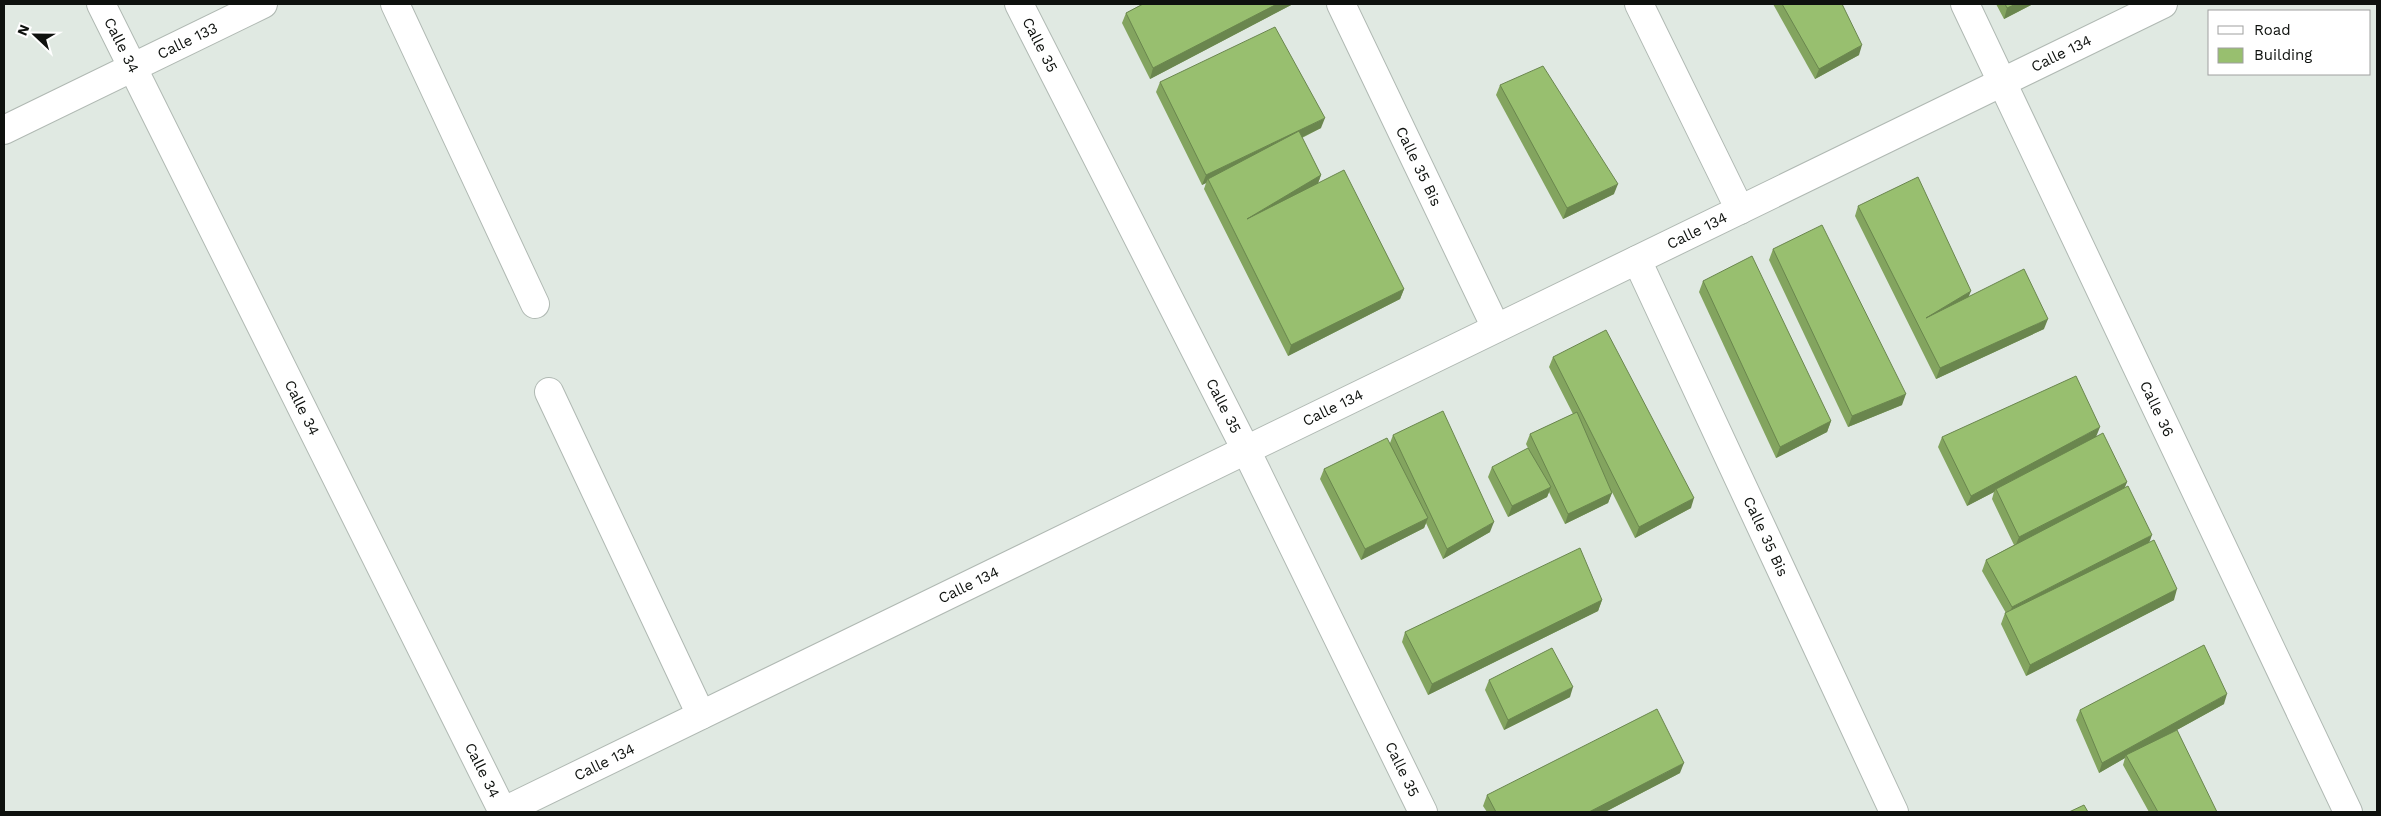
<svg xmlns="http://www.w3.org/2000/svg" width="2381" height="816" viewBox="0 0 2381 816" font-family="'Work Sans',sans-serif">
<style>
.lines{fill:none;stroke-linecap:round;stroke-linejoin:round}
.minor-casing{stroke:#b0b9b3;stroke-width:30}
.minor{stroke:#fff;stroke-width:28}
.wall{fill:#83a45f}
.shaded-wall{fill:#6a864e}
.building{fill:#98bf6f;stroke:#6a864e}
.labels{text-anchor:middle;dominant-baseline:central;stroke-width:4;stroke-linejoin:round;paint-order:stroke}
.street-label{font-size:15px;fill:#0e110e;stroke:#fff}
</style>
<rect width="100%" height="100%" fill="#e0e9e2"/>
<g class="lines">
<g class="minor-casing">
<g id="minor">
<path id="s1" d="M 101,4 L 503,812"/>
<polyline points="395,4 535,304"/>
<path id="s2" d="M 1019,4 L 1246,450 L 1423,812"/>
<path id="s3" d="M 1341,4 L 1496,328"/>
<polyline points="1639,4 1740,210"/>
<path id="s4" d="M 1965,4 L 2348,812"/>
<path id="s5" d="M 4,130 L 263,4"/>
<path id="s6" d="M 1637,260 L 1894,812"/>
<polyline points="549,392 701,715"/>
<path id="s7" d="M 502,812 L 2163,4"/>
</g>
</g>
<use href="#minor" class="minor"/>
</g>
<g class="wall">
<polygon points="1143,4 1293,4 1150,79 1122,23 1126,13"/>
<polygon points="1773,4 1842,4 1859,55 1815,79"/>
<polygon points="1996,4 2033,4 2004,19"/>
<polygon points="1160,82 1321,128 1302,138 1321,175 1318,183 1404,289 1400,299 1288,356 1204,189 1206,183 1202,185 1156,92"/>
<polygon points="1500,85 1614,194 1563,219 1496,95"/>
<polygon points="1858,206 1969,297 2044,329 1936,379 1855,216"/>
<polygon points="1773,249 1902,405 1848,427 1769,260"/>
<polygon points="1703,281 1831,421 1827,432 1776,458 1699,292"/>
<polygon points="1553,357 1691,508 1635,538 1612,492 1608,503 1565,524 1549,492 1547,497 1508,517 1488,477 1492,467 1530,452 1526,444 1530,434 1573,414 1549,367"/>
<polygon points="1393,435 1490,532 1443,559 1426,523 1424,528 1361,560 1320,479 1324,469 1390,443"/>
<polygon points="1942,437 2096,437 2127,482 2124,488 2174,600 2026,676 2001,624 2005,613 2006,613 1982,571 1986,560 2014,545 1992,499 1994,492 1967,506 1938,447"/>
<polygon points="1602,600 1598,611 1428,695 1402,642 1405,632"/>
<polygon points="1489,680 1570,697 1504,730 1485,690"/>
<polygon points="2224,704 2173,732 2217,812 2149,812 2123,765 2125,758 2099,773 2076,720 2080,710"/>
<polygon points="1680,773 1605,812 1487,812 1483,806 1487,795"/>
</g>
<g class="shaded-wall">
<polygon points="1277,4 1293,4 1150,79 1153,68"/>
<polygon points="2016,4 2033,4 2004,19 2007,8"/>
<polygon points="1862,45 1859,55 1815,79 1819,69"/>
<polygon points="1325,118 1321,128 1210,182 1208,179 1206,183 1202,185 1206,175"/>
<polygon points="1321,175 1317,186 1247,219"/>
<polygon points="1618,184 1614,194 1563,219 1567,208"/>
<polygon points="1404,289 1400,299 1288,356 1291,345"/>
<polygon points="1971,291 1967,301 1926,318"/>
<polygon points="2048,319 2044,329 1936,379 1940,368"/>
<polygon points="1906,394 1902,405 1848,427 1852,416"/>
<polygon points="1831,421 1827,432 1776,458 1780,447"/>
<polygon points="2100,427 2096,437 1996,489 1994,492 1967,506 1971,496"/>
<polygon points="2127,482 2123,492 2015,547 2019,537"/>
<polygon points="1551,487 1547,497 1508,517 1512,506"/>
<polygon points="1612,493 1608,503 1565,524 1568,514"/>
<polygon points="1694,498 1691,508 1635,538 1639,527"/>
<polygon points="1428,518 1424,528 1361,560 1365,549"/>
<polygon points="1494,522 1490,532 1443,559 1447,549"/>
<polygon points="2152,535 2148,546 2008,617 2012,607"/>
<polygon points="2177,589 2174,600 2026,676 2030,665"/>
<polygon points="1602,600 1598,611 1428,695 1432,684"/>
<polygon points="1573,687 1570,697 1504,730 1508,720"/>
<polygon points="2227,694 2224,704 2128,757 2126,755 2125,758 2099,773 2102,763"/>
<polygon points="1684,763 1680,773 1605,812 1589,812"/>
</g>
<g class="building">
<polygon points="1143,4 1277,4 1153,68 1126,13"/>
<polygon points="1782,4 1842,4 1862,45 1819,69"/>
<polygon points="2005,4 2016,4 2007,8"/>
<polygon points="1275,27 1325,118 1206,175 1160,82"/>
<polygon points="1543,66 1618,184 1567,208 1500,85"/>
<polygon points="1299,131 1321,175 1247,219 1344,170 1404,289 1291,345 1208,179"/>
<polygon points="1918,177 1971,291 1926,318 2024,269 2048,319 1940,368 1858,206"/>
<polygon points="1822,225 1906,394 1852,416 1773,249"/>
<polygon points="1752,256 1831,421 1780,447 1703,281"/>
<polygon points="1606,330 1694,498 1639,527 1553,357"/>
<polygon points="2076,376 2100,427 1971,496 1942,437"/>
<polygon points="1443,411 1494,522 1447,549 1393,435"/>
<polygon points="1577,412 1612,493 1568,514 1530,434"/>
<polygon points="2103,433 2127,482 2019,537 1996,489"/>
<polygon points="1387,438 1428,518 1365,549 1324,469"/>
<polygon points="1528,448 1551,487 1512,506 1492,467"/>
<polygon points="2128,486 2152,535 2012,607 1986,560"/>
<polygon points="2154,540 2177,589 2030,665 2005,613"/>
<polygon points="1580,548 1602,600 1432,684 1405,632"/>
<polygon points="2204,645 2227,694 2102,763 2080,710"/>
<polygon points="1552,648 1573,687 1508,720 1489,680"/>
<polygon points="1657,709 1684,763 1589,812 1496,812 1487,795"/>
<polygon points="2177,730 2217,812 2158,812 2126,755"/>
<polygon points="2084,805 2088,812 2069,812"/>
</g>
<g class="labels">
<g class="street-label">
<text stroke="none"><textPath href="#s5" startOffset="204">Calle 133</textPath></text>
<text stroke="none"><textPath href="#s1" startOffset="46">Calle 34</textPath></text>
<text stroke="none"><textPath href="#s2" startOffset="46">Calle 35</textPath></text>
<text stroke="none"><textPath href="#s7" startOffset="1734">Calle 134</textPath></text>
<text stroke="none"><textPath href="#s3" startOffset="180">Calle 35 Bis</textPath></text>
<text stroke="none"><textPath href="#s7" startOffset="1329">Calle 134</textPath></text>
<text stroke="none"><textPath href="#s2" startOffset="451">Calle 35</textPath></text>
<text stroke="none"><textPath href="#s1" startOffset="451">Calle 34</textPath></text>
<text stroke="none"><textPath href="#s7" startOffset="924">Calle 134</textPath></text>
<text stroke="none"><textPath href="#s4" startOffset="448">Calle 36</textPath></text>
<text stroke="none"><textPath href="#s6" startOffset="305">Calle 35 Bis</textPath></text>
<text stroke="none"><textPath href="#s7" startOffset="519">Calle 134</textPath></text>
<text stroke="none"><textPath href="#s7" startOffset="114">Calle 134</textPath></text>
<text stroke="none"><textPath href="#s2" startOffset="856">Calle 35</textPath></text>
<text stroke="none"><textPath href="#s1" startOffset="856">Calle 34</textPath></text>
</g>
</g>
<rect width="2381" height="816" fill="none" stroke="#0e110e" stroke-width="10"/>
<rect x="2208" y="10" width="162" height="65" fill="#ffffff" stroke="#9fa09f"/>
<rect x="2218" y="26" width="25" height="8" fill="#ffffff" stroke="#9fa09f"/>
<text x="2254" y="35" font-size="15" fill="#0e110e">Road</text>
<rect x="2218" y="48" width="25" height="15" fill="#98bf6f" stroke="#9fa09f"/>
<text x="2254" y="60" font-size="15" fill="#0e110e">Building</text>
<g transform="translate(35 35) rotate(292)" stroke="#ffffff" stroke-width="4" paint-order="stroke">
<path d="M0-4L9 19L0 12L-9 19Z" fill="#0e110e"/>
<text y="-8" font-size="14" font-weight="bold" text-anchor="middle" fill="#0e110e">N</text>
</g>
</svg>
